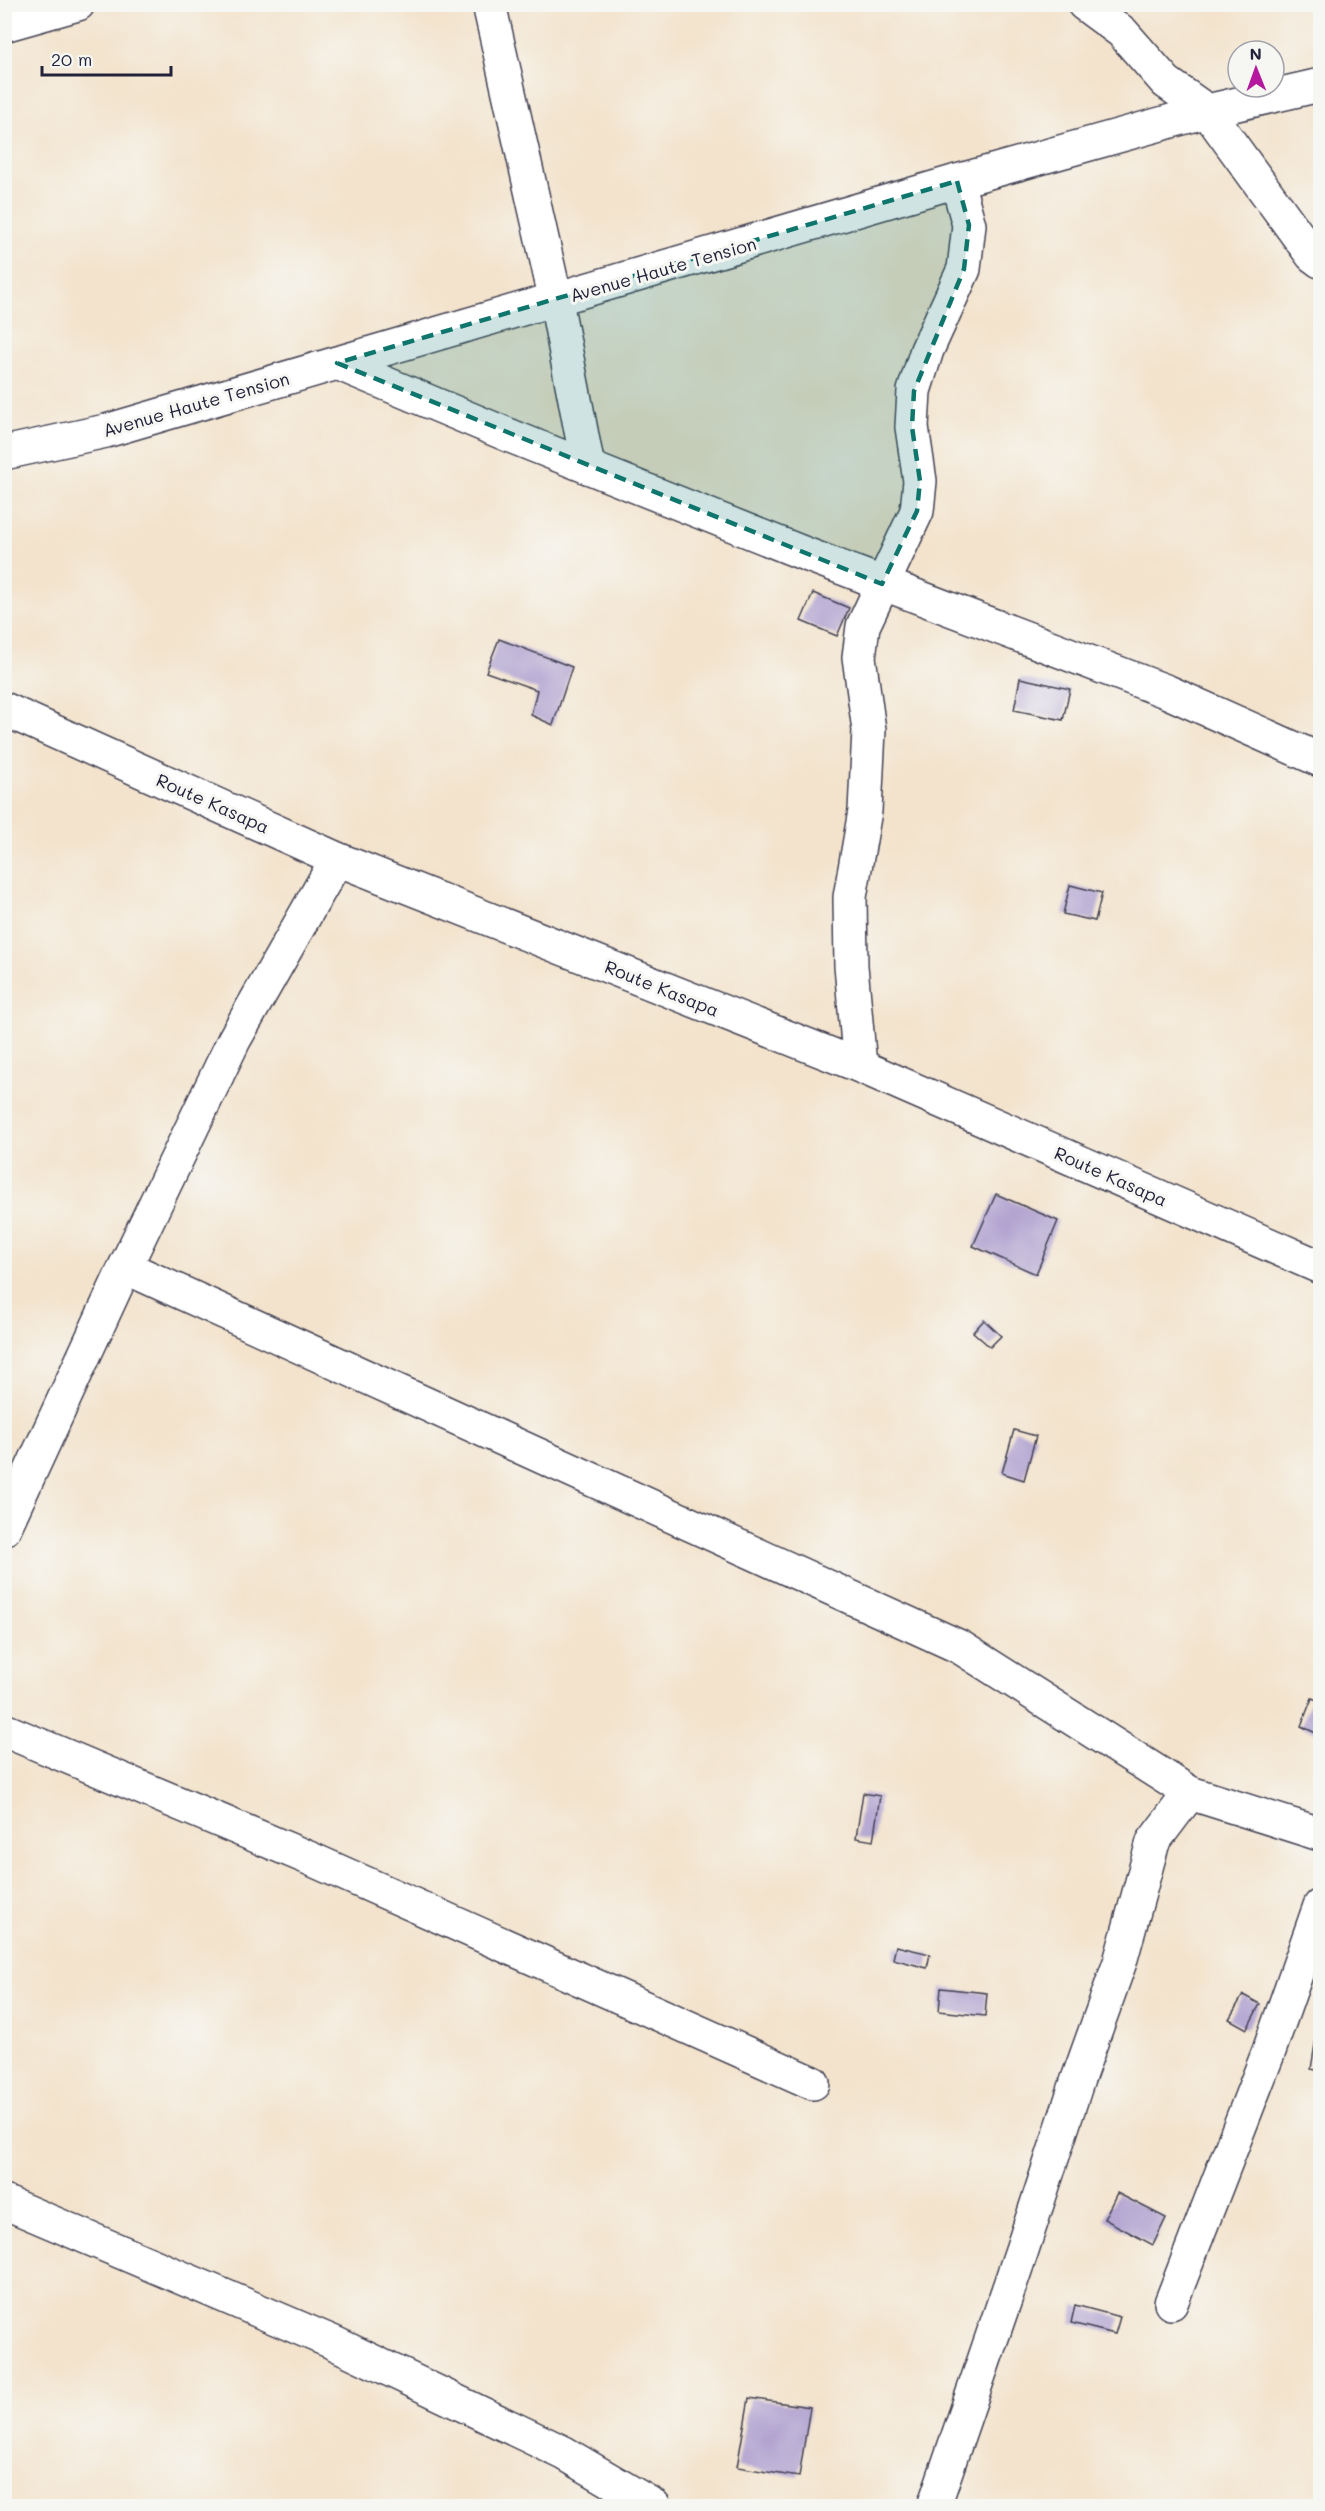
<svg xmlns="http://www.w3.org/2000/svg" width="1325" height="2511" viewBox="0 0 1325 2511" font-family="Mali,sans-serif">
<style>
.building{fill:#afa0cf}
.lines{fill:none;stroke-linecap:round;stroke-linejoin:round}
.street-casing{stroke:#413f51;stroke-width:36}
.secondary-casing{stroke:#413f51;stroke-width:36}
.street{stroke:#fff;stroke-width:33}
.secondary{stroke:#fff;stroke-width:33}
.marked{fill:#0f766e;fill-opacity:0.2;stroke:#0f766e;stroke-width:4.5;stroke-dasharray:12 8;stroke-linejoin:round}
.labels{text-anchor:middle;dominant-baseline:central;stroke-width:6;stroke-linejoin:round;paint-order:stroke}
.street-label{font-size:18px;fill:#22223b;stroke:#f6f6f2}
</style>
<rect width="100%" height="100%" fill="#f6f6f2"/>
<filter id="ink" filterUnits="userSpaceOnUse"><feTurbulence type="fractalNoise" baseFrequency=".0167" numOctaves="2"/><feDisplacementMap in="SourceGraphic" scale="12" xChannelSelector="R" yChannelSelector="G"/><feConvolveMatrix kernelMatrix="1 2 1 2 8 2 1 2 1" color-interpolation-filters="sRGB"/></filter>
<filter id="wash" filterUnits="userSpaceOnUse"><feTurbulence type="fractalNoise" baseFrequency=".008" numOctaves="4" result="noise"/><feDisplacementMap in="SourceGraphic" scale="24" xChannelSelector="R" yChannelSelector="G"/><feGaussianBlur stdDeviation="1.35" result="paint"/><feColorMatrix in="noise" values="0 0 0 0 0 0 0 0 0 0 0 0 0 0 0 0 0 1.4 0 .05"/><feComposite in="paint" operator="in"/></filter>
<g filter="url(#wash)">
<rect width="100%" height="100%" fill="#f3e3cc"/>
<g id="blocks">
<g class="building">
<polygon points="813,593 849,608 837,636 801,621"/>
<polygon points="499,639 572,667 553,725 531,715 537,690 486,672"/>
<polygon points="1020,678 1070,689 1063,720 1014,710"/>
<polygon points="1070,885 1102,893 1095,921 1063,914"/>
<polygon points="996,1194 1058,1221 1036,1274 973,1246"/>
<polygon points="984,1320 1001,1336 990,1347 973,1332"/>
<polygon points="1014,1430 1036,1436 1024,1480 1002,1473"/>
<polygon points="1312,1698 1320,1701 1320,1735 1301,1726"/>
<polygon points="863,1793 880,1796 873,1841 856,1838"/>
<polygon points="896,1946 930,1954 927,1968 893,1959"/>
<polygon points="941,1988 987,1993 985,2016 939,2011"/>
<polygon points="1243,1995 1260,2004 1247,2029 1229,2019"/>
<polygon points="1317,2032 1320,2032 1320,2071 1311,2069"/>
<polygon points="1117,2193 1166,2218 1153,2245 1104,2219"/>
<polygon points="1075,2305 1120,2317 1115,2334 1071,2323"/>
<polygon points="749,2398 810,2407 799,2477 737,2467"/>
</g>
</g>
</g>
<g filter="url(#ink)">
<use href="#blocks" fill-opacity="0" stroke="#413f51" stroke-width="1.5"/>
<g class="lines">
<g class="street-casing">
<g id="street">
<polyline points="489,4 556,301 588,467"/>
<polyline points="1084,4 1122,32 1166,82 1207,111 1312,255 1320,261"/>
<polyline points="4,25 78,4"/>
<polyline points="337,363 513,437 803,553 1168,692 1320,760"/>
<polyline points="4,453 106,431 957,181 1207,111 1320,85"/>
<polyline points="860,1066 851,966 850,897 865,811 869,730 859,657 863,626 917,511 920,481 912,427 914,391 927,350 964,269 969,225 957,181"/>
<polyline points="125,1267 960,1647 1190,1793 1320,1834"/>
<polyline points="4,1529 125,1267 234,1040 337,859"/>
<polyline points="4,1730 311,1859 813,2083"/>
<polyline points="4,2202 332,2342 564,2453 654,2506"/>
<polyline points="1171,2303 1269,2051 1320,1906"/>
<polyline points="934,2506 1022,2250 1078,2079 1120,1962 1153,1842 1190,1793"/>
</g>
</g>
<g class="secondary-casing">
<polyline id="secondary" points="4,709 337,859 860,1066 1320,1267"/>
</g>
<use href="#street" class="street"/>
<use href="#secondary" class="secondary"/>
</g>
</g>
<path class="marked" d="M 957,181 L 969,225 L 964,269 L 914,391 L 912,427 L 920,481 L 917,511 L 882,584 L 337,363 Z"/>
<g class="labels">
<g class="street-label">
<text transform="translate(663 269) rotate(-16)">Avenue Haute Tension</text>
<text transform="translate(196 404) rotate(-16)">Avenue Haute Tension</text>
<text transform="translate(213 803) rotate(24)">Route Kasapa</text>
<text transform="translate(662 988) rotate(22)">Route Kasapa</text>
<text transform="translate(1111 1176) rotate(24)">Route Kasapa</text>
</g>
</g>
<rect width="1325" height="2511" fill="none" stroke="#f6f6f2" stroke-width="24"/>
<g transform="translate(1256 69) rotate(359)"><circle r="28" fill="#f6f6f2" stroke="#a1a1a9" stroke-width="1.5"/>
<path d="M0-4.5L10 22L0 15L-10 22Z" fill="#b5179e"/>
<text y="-9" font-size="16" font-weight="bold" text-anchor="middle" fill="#22223b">N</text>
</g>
<path d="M42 66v9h129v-9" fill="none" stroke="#22223b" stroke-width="3"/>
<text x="51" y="66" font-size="18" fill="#22223b" stroke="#f6f6f2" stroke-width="4.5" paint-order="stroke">20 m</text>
</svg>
